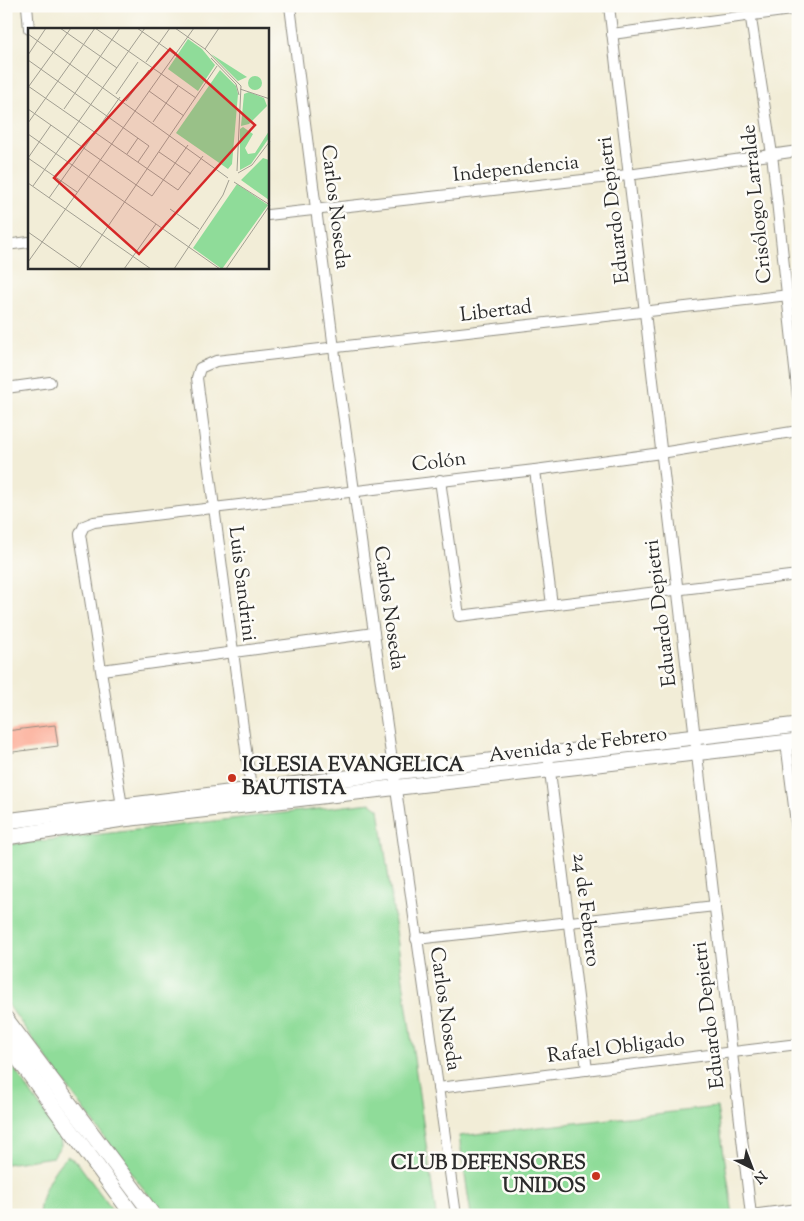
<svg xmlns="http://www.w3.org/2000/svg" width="804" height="1221" viewBox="0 0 804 1221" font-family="'Sorts Mill Goudy',serif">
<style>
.green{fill:#8fdc99;stroke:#5d8462}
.building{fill:#fca68f}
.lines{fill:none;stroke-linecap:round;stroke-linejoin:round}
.minor-casing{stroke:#8e8c81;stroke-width:12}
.secondary-casing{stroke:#8e8c81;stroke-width:17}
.minor{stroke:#fff;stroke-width:10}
.secondary{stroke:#fff;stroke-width:15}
.poi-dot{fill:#c8321e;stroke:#fdfcf7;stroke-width:2}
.labels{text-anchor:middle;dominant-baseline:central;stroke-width:5;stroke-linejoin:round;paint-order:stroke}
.street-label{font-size:20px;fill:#2b2b2b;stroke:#fdfcf7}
.poi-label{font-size:20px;font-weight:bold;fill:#2b2b2b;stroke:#fdfcf7;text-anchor:start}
.inset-road{fill:none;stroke:#a29f92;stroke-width:1}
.view{fill:#d62828;fill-opacity:0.15;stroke:#d62828;stroke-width:2.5}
.inset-edge{fill:none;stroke:#2b2b2b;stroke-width:2.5}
</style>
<rect width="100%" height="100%" fill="#fdfcf7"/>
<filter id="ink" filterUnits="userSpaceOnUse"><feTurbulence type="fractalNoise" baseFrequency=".02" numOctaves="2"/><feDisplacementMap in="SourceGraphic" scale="10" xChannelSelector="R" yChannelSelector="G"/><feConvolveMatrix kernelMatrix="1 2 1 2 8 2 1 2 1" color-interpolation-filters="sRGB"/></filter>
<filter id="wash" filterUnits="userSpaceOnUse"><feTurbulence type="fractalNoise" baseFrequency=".0096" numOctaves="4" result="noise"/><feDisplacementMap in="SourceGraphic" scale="20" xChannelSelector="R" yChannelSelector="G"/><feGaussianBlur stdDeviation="1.12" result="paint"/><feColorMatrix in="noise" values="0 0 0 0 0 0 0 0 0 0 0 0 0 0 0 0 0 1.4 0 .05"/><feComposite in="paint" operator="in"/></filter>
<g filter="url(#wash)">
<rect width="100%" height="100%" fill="#f2edd7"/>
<g class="green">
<polygon points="371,803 379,809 436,1215 165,1215 126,1167 6,1002 6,845"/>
<polygon points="6,1057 60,1135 61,1145 53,1157 6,1164"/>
<polygon points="717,1107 733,1215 471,1215 459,1136"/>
<path d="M 67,1156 L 77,1162 L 116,1215 L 39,1215 C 40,1194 52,1170 67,1156 Z"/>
</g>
<g id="blocks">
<polygon class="building" points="55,725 58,746 6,753 6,731"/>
</g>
</g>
<g filter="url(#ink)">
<use href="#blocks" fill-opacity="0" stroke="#8e8c81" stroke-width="1"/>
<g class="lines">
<g class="minor-casing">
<g id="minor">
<polyline points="27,6 29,29"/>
<polyline points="290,6 334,349 456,1215"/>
<polyline points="609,6 751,1215 798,1209"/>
<polyline points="749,6 772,154 798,397"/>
<polyline points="612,34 798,9"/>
<polyline points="268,215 628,175 798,151"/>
<polyline points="6,245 29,242"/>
<polyline points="6,388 50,382"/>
<polyline points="535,470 552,605"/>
<polyline points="440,480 459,616 798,575"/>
<polyline points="102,670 374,633"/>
<polyline points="786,742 798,839"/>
<polyline points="549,763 587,1070"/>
<polyline points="252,796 197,378 200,368 216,361 798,294"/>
<polyline points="123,813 80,534 84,526 94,522 535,470 661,453 798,431"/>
<polyline points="416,939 715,906"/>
<polyline points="438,1088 798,1044"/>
</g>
</g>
<g class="secondary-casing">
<g id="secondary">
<polyline points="6,821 394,772 798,725"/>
<polyline points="6,837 123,819 798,741"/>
<polyline points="6,1019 153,1215"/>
<polyline points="6,1042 133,1215"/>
</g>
</g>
<use href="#minor" class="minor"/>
<use href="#secondary" class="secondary"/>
</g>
</g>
<g class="poi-dot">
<circle cx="232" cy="778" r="5"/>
<circle cx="596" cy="1176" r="5"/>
</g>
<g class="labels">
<g class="street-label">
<text transform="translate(516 170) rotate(-6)">Independencia</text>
<text transform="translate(758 204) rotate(-96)">Crisólogo Larralde</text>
<text transform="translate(334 207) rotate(83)">Carlos Noseda</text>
<text transform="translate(615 210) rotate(-97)">Eduardo Depietri</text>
<text transform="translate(496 312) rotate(-7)">Libertad</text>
<text transform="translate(439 463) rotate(-7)">Colón</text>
<text transform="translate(241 584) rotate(83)">Luis Sandrini</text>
<text transform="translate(388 608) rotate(82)">Carlos Noseda</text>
<text transform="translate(662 613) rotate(-97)">Eduardo Depietri</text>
<text transform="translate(578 746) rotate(-7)">Avenida 3 de Febrero</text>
<text transform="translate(585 910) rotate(83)">24 de Febrero</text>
<text transform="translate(444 1009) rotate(82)">Carlos Noseda</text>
<text transform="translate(710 1015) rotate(-97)">Eduardo Depietri</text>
<text transform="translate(616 1049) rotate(-7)">Rafael Obligado</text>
</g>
<g class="poi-label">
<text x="242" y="766">IGLESIA EVANGELICA<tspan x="242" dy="23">BAUTISTA</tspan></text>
<text x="586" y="1164" text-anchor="end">CLUB DEFENSORES<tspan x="586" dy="23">UNIDOS</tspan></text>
</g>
</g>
<g transform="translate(28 28)">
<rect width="241" height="241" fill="#f2edd7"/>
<path d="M 160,11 L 174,21 L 187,37 L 170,63 L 140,41 ZM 183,26 L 219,49 L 210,53 ZM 192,42 L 208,58 L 210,66 L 204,136 L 200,141 L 148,105 ZM220 55a7 7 0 1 1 14 0a7 7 0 1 1-14 0ZM 221,64 L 236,70 L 239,78 L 221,96 L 213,98 L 216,66 ZM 215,99 L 225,106 L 217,120 L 220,126 L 227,125 L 241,103 L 241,110 L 223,136 L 212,142 L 212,101 ZM 235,130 L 241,132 L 241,172 L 213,152 ZM 209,156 L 240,177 L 194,241 L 165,220 Z" fill="#8fdc99"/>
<path class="inset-road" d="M 32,0 L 89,40M 67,0 L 168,70M 109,0 L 159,35M 147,0 L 177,21 L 213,58 L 209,143M 0,6 L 200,150M 177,21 L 191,0M 0,27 L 18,0M 183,30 L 208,56 L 211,67M 0,32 L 121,118 L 110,134M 118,34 L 142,0M 42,36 L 67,0M 0,58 L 150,162 L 175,128M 1,58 L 43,0M 212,61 L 242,71M 121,63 L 156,88M 88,66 L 110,34M 98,73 L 121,42M 0,81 L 124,168 L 160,117M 36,81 L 92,0M 125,94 L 150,58M 0,95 L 42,36M 23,97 L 0,130 L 49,164M 0,106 L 192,241M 131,124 L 163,146M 99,126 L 110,110M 210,145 L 224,137 L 242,113M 206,154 L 242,177M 0,155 L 123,241M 5,158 L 117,0M 21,170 L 92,69M 142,181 L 171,201M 0,204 L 53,241M 0,234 L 166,0M 51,241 L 189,38M 96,241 L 128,196M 146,241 L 195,167 L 201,152M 198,241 L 242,177"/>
<path class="view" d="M 142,21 L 227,97 L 111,226 L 26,150 Z"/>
<rect width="241" height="241" class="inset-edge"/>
</g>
<rect width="804" height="1221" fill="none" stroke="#fdfcf7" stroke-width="25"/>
<g transform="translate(752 1168) rotate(138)" stroke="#fdfcf7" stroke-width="4" paint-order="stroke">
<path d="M0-4L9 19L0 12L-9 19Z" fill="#2b2b2b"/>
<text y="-8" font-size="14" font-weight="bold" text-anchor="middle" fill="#2b2b2b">N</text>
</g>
</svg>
